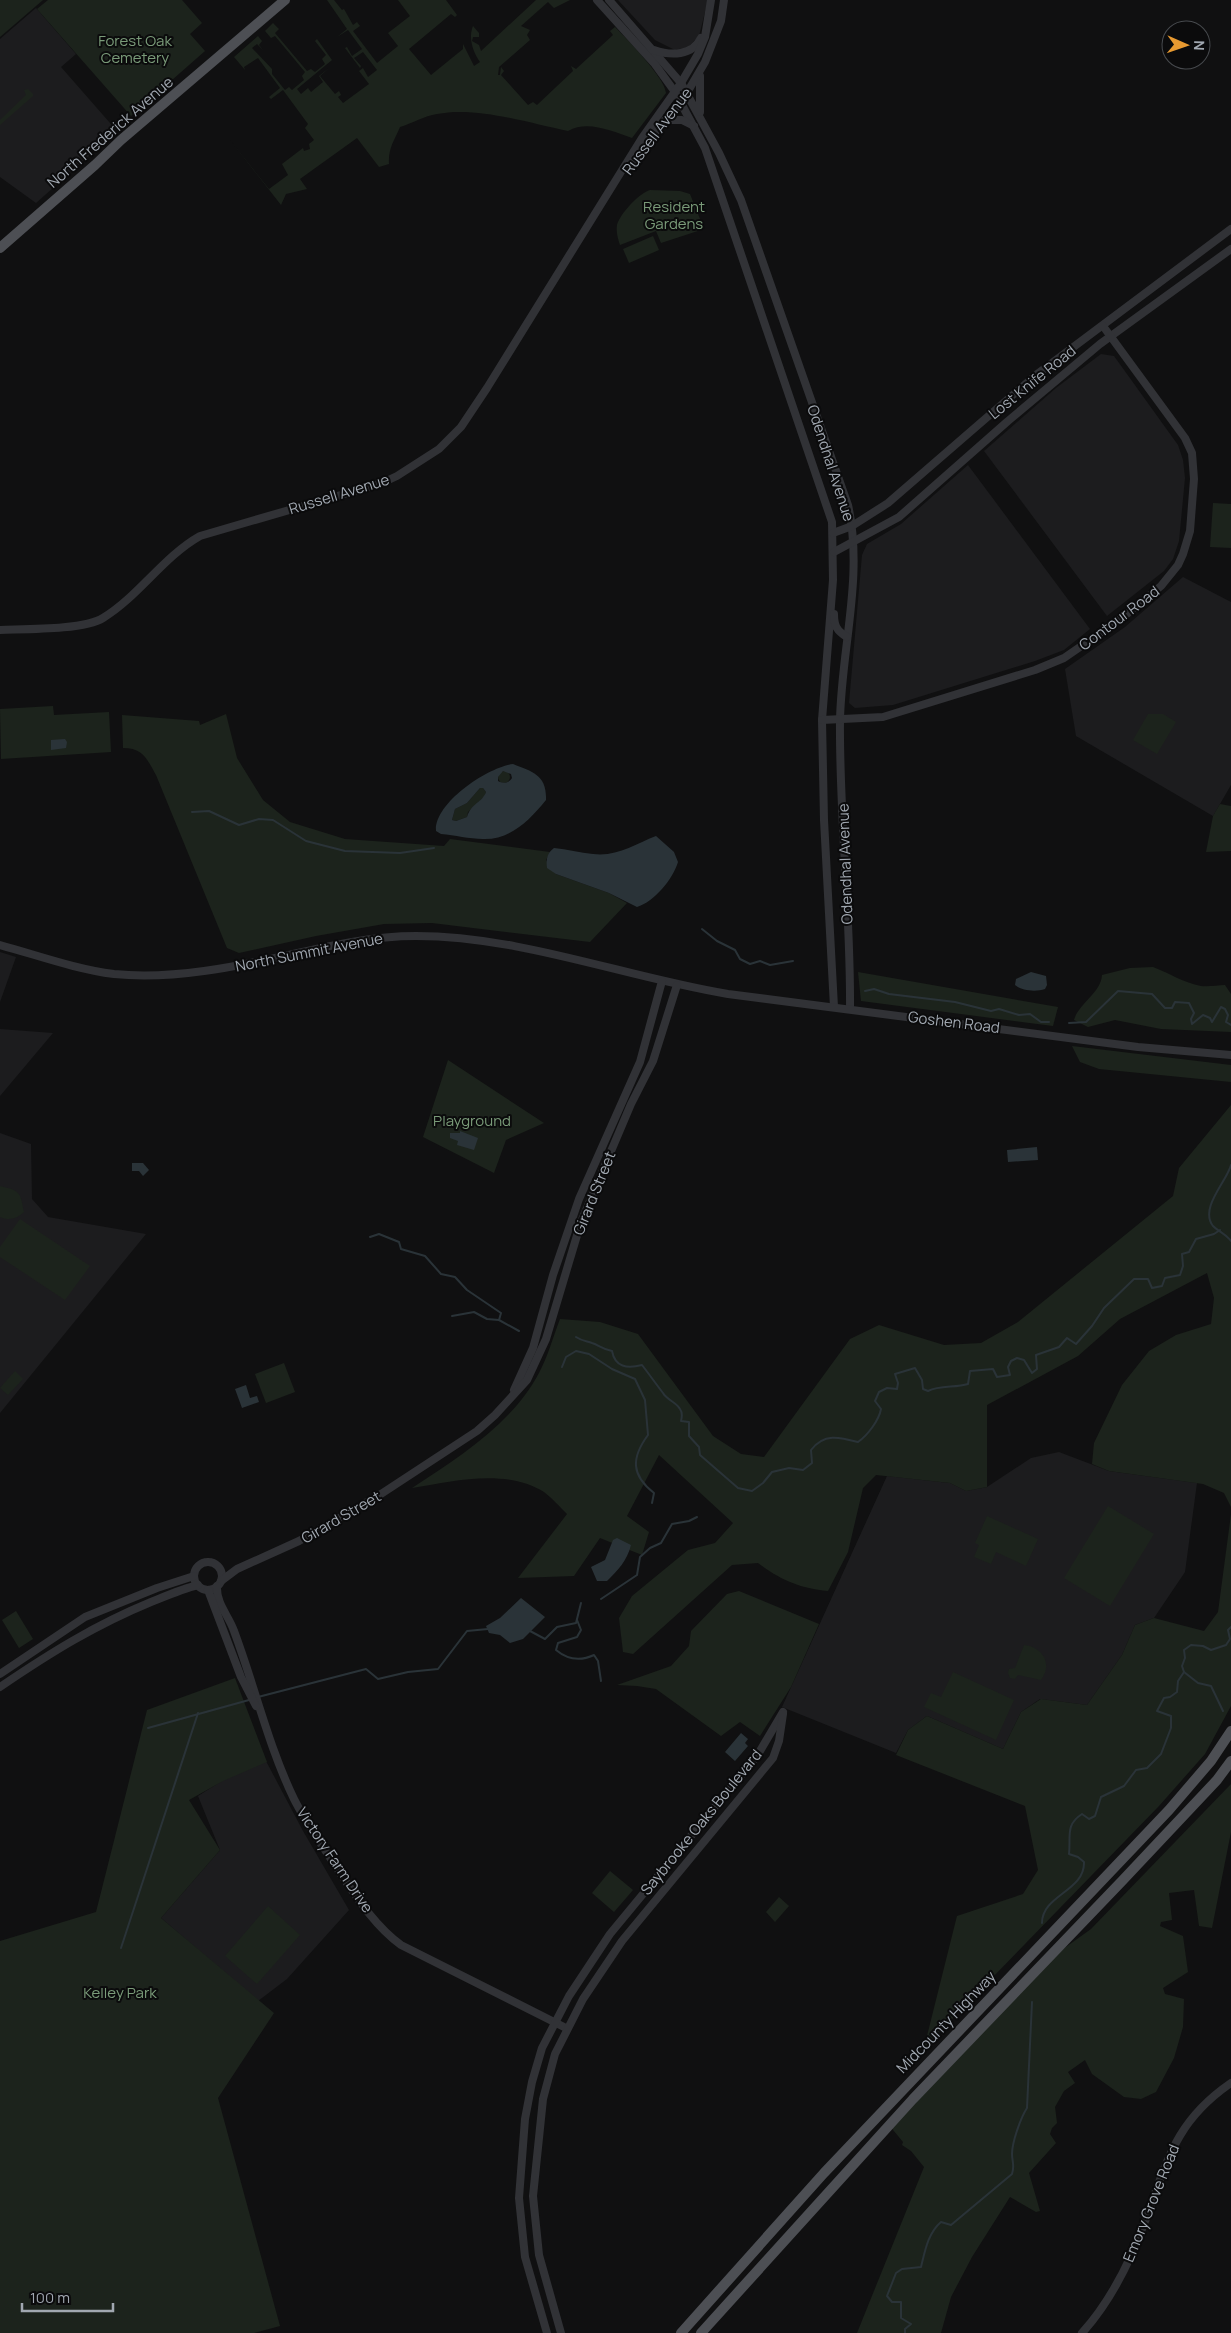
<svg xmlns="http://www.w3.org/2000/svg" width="1231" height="2333" viewBox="0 0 1231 2333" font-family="Manrope,sans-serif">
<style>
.built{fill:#1c1c1e}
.green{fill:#1c231c}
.water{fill:#2a3338;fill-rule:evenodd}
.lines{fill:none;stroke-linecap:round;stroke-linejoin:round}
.stream{stroke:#2a3338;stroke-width:2}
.minor{stroke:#313236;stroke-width:8}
.major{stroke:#4d4f54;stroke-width:10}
.labels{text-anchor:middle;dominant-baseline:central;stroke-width:4;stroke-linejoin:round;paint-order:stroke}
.park-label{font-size:15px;fill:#7a9b79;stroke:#0b0b0c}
.street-label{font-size:15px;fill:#a1a8b1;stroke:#0b0b0c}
</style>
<rect width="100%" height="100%" fill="#101011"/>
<g class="built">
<polygon points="618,0 708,0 699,36 688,47 675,50 655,40"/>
<polygon points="36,8 76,54 61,67 117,131 36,203 0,177 0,39"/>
<polygon points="1101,354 1114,356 1178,445 1183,460 1185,478 1179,541 1173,559 1164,571 1107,616 984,451 1056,388"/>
<polygon points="968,465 1090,629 1064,650 1035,661 893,705 855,708 849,703 862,555 867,544 901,524"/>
<polygon points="1183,577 1231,602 1231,785 1213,816 1076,736 1065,669 1125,627"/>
<polygon points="0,952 16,957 0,1002"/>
<polygon points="0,1029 53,1033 0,1096"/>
<polygon points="0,1133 31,1144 32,1199 48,1217 146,1234 0,1413"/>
<polygon points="1059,1452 1109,1471 1197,1483 1185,1572 1154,1618 1135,1625 1122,1655 1087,1705 1040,1699 1021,1712 1003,1749 927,1716 908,1730 896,1753 782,1707 887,1476 950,1483 966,1491 987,1487 1031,1458"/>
<polygon points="266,1761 303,1831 349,1910 287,1979 258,2001 161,1918 220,1850 198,1796 236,1772"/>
</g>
<g class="green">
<polygon points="0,0 43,0 0,37"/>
<polygon points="48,0 182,0 202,23 190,34 205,51 131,116 37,9"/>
<path d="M 327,0 L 334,0 L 342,10 L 344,9 L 353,25 L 357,22 L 360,26 L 353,31 L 377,63 L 398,46 L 388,33 L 410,16 L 398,0 L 446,0 L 457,15 L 455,17 L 451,14 L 409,49 L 431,75 L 463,49 L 463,44 L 474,66 L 480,62 C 473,52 468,38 473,26 L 479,33 L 479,37 L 473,37 L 472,41 L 479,45 L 481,51 L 536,0 L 570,0 L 554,8 L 548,2 L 521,26 L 530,30 L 527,35 L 530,40 L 499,67 L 498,75 L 500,75 L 501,67 L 504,71 L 501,75 L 528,105 L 533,102 L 537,105 L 573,71 L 571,66 L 576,69 L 613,35 L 610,31 L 615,27 C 627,39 665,78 666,93 L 632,138 C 611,131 588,120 568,131 C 528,123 477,106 437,114 C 424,116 413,123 400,127 C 394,141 388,149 389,164 L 379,167 L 357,138 L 300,179 L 307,189 L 286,194 L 281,205 L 230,140 L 269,189 L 288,175 L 282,164 L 303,148 L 304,151 L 310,149 L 309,144 L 314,140 L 305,128 L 308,124 L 283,90 L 271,99 L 269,97 L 280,88 L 258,58 L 244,67 L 245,70 L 234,57 L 258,36 L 262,41 L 259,45 L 263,50 L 257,44 L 252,48 L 272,69 L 272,74 L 285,90 L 289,87 L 292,90 L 304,80 L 302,76 L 305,72 L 275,36 L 271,38 L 265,31 L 273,23 L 279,29 L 275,33 L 307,71 L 311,69 L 315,72 L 325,64 L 322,59 L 326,55 L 315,41 L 317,39 L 332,60 L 297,89 L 301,94 L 308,88 L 311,92 L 323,82 L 319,76 L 329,68 L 320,76 L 335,94 L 339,91 L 341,95 L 338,97 L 343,103 L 369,84 L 359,71 L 363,68 L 368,77 L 377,70 L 363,52 L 354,58 L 361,66 L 360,68 L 345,48 L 347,47 L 352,56 L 362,49 L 348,30 L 337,37 L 347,29 Z"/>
<polygon points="28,89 33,94 33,96 0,125 0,120 26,95 24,90"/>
<path d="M 650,190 L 680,191 L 690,194 L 704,229 L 661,243 L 656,231 L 620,245 C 618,239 616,232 617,225 C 620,214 639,193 650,190 Z"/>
<polygon points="653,236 659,250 629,263 623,249"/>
<polygon points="1213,503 1231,504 1231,548 1210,547"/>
<polygon points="53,706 54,715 109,712 111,752 1,759 0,709"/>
<path d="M 226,714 L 237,758 L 263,800 L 290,822 L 345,839 L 444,846 L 450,839 L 550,852 L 546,860 L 556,874 L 609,893 L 627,903 L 590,942 L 432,923 L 384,924 L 316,936 L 239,953 L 227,948 L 156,775 C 147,759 143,748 123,748 L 122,715 L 199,721 L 200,725 Z"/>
<polygon points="1148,714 1163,714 1176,722 1157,754 1133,740"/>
<circle cx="504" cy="777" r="6"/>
<polygon points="480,788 483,788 486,792 485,796 468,812 467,817 456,821 452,820 455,809 467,803"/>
<polygon points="1220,804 1231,806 1231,851 1206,852 1213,816"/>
<path d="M 1153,967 C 1169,973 1184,983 1201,986 C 1209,987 1218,985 1225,985 L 1231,994 L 1231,1032 L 1161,1029 L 1115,1020 L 1088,1027 L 1074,1020 C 1079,1003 1101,993 1102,975 L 1130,968 Z"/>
<polygon points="858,972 1058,1007 1053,1026 861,1001"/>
<polygon points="1072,1046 1231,1065 1231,1082 1099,1069 1080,1062"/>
<polygon points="448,1060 544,1123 506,1140 494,1173 423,1137"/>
<path d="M 1231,1105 L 1231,1507 L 1224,1493 L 1203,1484 L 1109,1471 L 1092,1464 L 1094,1443 L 1122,1385 L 1149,1351 L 1176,1335 L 1211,1324 L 1214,1298 L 1207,1273 L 1120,1319 L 1078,1356 L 987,1405 L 987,1487 L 966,1491 L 950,1483 L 876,1475 L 863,1488 L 848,1552 L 828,1591 C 799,1588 781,1580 758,1563 L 732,1565 L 633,1654 L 623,1652 L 619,1618 L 632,1596 L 688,1550 L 715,1543 L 733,1523 L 659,1455 L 627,1516 L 649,1532 L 642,1555 L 600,1538 L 574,1576 L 518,1578 L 567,1514 C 560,1507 552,1498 544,1492 C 506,1468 453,1481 412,1488 C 460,1456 511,1425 539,1373 C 548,1356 553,1337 560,1319 L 600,1322 L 638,1334 L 713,1436 L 741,1454 L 764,1457 L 850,1339 L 879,1325 L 944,1345 L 981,1343 L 1018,1322 L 1173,1196 L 1179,1168 Z"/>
<path d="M 0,1186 C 21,1191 20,1192 24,1212 C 17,1219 9,1221 0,1217 Z"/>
<polygon points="20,1219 90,1266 65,1300 0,1257 0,1247"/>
<polygon points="284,1363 295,1392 266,1403 255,1374"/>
<polygon points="15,1371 23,1379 8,1395 0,1388"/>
<polygon points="1108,1506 1154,1534 1110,1606 1064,1578"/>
<polygon points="1231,1514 1231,1706 1205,1754 1159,1806 924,2048 957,1916 1023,1894 1038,1870 1025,1806 896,1755 908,1730 927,1716 1003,1749 1021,1712 1041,1699 1087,1705 1122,1655 1135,1625 1154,1618 1204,1631 1218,1612"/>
<polygon points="987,1516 1038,1539 1026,1566 996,1552 991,1564 974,1557 979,1545 975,1543"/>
<polygon points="739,1591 819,1624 791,1687 760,1736 740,1722 721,1736 656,1689 637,1686 617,1685 671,1666 689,1646 691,1631 727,1594"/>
<polygon points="16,1611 33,1639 19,1648 2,1620"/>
<path d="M 1024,1645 C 1043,1647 1053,1664 1041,1680 L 1018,1675 L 1015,1679 L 1010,1678 L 1008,1673 L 1009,1669 L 1015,1668 Z"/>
<polygon points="953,1672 1014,1700 996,1740 924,1707 931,1693 941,1697"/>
<polygon points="235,1678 267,1762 223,1781 189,1800 220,1850 161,1918 274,2013 218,2098 280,2326 254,2333 0,2333 0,1941 96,1912 147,1710"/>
<polygon points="1231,1784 1231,1832 1212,1928 1199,1926 1194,1890 1169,1893 1172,1920 1161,1922 1160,1926 1183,1936 1188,1972 1163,1988 1165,1994 1184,1999 1183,2027 1174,2058 1156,2092 1141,2099 1124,2097 1092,2074 1085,2060 1068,2072 1075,2083 1064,2091 1055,2107 1057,2123 1052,2128 1050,2134 1056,2143 1029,2173 1040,2211 1036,2212 1010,2197 972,2257 951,2297 941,2333 857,2333 924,2167 911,2151 902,2145 903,2142 889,2125 1045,1962 1091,1929"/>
<polygon points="610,1871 633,1890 614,1912 592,1893"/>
<polygon points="779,1897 789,1906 775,1922 766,1912"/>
<polygon points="268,1906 300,1935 257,1984 225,1956"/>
</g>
<g class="water">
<polygon points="65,739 67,742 66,748 51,750 51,740"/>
<path d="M 513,764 C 533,772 547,775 546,800 C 530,820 510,840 483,839 C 469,839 455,835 441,834 L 436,831 C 434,803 488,767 513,764 ZM 503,771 L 511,774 L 512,778 C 509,783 503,784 498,781 L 498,777 ZM 480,788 L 483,788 L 486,792 C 482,803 472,802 467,817 L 456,821 L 452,820 L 455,809 L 467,803 Z"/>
<path d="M 656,836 L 674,852 L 678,862 C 673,879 654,902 637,907 L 609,893 L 556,874 L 547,868 C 546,859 547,853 554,848 C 567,849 580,853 593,854 C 617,857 635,844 656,836 Z"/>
<path d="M 1031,972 L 1046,976 L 1047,985 L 1045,989 C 1036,992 1022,991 1015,985 L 1016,979 Z"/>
<polygon points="460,1131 478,1138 474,1150 457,1145 458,1141 450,1138 450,1133 460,1133"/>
<polygon points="1037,1147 1038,1160 1008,1162 1007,1150"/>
<polygon points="132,1163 143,1163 149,1170 143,1176 139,1171 132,1171"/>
<polygon points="246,1385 250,1398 257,1396 259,1402 242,1408 235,1389"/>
<path d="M 617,1538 L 631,1545 C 627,1561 618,1570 607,1581 L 597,1581 L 591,1567 L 605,1560 L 613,1540 Z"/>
<polygon points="521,1598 545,1617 523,1639 510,1643 500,1635 489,1633 486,1626 500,1618"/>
<polygon points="741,1733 748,1739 745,1743 748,1746 735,1761 725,1752"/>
</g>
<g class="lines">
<g class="stream">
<polyline points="192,812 209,811 239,825 259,819 273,820 306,841 345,851 400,853 434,848"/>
<polyline points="702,929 717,941 735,950 740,959 750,964 760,961 770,965 793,961"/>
<polyline points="865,991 874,989 889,994 955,1002 991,1011 999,1009 1019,1015 1030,1014 1041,1022 1049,1022"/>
<polyline points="1069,1023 1086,1022 1118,991 1152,994 1165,1008 1172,1008 1175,1002 1189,1003 1194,1013 1191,1019 1192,1024 1203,1015 1210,1018 1212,1022 1221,1007 1225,1009 1228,1015 1226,1022 1231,1025"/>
<path d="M 1231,1165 C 1227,1181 1199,1208 1213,1226 C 1219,1232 1226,1234 1231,1241"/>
<polyline points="370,1237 379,1234 399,1242 401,1249 425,1256 441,1274 455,1277 467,1290 501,1313 499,1320 519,1331"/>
<polyline points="452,1316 474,1312 487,1319 499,1320"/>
<path d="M 576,1337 C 582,1341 586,1341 592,1343 C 599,1345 602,1349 612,1351 C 615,1367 627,1369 642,1365 C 649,1374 656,1384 663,1393 C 667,1400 676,1402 680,1409 C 683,1413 682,1417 681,1421 L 689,1422 L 689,1436 L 699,1447 L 700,1455 L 738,1488 L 752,1491 L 763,1483 L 772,1472 L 789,1468 L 803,1470 L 812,1463 L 811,1450 C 824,1433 839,1437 858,1442 C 868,1435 879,1420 881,1409 L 875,1401 L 879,1392 L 887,1388 L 897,1389 L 898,1383 L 895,1374 L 915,1368 L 922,1380 L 923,1389 L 928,1391 C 940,1385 955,1388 968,1384 L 970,1371 L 993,1369 L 997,1377 L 1010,1375 L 1008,1367 L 1011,1361 L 1017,1358 L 1024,1360 L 1032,1373 L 1037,1369 L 1036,1355 L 1059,1347 L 1067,1338 L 1076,1344 L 1092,1326 L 1104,1308 L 1134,1279 L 1148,1279 L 1152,1288 L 1162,1286 L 1165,1278 L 1180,1275 L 1183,1266 L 1182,1254 L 1189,1252 L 1196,1239 L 1214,1234 L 1220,1230"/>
<path d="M 562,1367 L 566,1357 L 576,1351 L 589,1354 L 612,1369 L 635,1379 L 645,1400 L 648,1435 C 631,1458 631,1475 654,1493 L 652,1503"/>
<polyline points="601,1599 637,1575 640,1557 650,1548 661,1543 672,1524 689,1521 697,1517"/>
<path d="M 577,1620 L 581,1630 L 577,1637 L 558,1643 L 556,1650 C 568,1660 581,1661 594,1655 L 598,1661 L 601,1681"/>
<polyline points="530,1631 545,1639 557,1627 576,1623 581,1603"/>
<polyline points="1184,1672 1198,1683 1211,1686 1223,1711"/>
<polyline points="258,1697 366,1669 378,1679 408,1672 438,1669 467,1631 488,1629"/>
<polyline points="148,1728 249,1700"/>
<path d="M 1042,1923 C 1042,1895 1085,1891 1084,1862 L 1078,1857 L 1069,1854 C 1071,1836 1065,1825 1082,1814 L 1089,1819 L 1095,1816 L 1101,1797 L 1124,1786 L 1136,1770 L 1147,1768 L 1161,1754 L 1171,1728 L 1171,1716 L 1157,1711 L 1164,1698 L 1170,1697 L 1177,1692 L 1178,1681 L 1184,1672 L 1182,1666 L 1185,1658 L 1184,1650 L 1191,1645 L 1203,1646 L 1211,1650 L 1226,1645 L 1230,1639 L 1228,1630 L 1231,1627"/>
<polyline points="121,1948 198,1713"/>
<path d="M 905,2333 L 905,2329 L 911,2324 L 901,2318 L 901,2302 L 892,2302 L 887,2296 L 896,2273 L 902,2269 L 921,2267 C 925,2251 928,2233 941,2222 L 951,2225 L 1012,2174 C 1015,2165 1012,2162 1012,2154 C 1012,2142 1021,2117 1027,2108 L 1032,2002"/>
</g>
<g class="minor">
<polyline points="597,0 654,63 675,92 705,148 832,522 833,580 822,720 824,820 834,1007"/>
<path d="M 609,0 L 681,83 L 719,153 L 741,200 L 848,505 C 864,576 841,650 840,721 C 839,817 851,913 850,1009"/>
<path d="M 654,50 C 671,56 692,56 701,38"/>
<polyline points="700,76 700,112"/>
<polyline points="665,120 682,120 694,126"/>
<polyline points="632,162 665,120 681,103 705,62 721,21 724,0"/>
<polyline points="833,533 852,526 888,503 1036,375 1231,229"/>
<polyline points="834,552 899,517 1008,421 1100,344 1231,249"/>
<path d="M 834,614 C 834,626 837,631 847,637"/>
<path d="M 0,630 C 24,629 84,630 103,618 C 139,596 163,557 200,536 L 382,483 L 397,476 L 439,449 L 461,427 L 487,388 L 642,138 L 681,83 L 698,54 L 705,37 L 711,0"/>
<polyline points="822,720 883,717 1035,670 1064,658 1122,618 1161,586 1178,565 1183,554 1190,531 1194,479 1192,453 1185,438 1103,326"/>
<path d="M 0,945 C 37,955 75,969 114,974 C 143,977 175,975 204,971 C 276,962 344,936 416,936 C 521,936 625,977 728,994 L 1138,1047 L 1231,1055"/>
<polyline points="514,1390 533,1348 553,1275 579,1199 640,1062 662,981"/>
<circle cx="208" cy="1576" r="14"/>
<polyline points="221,1581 237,1569 299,1541 381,1494 477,1431 495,1415 527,1380 546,1339 581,1222 631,1104 653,1061 677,985"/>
<path d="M 217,1586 C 216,1604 229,1616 234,1631 C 255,1687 268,1745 294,1799 C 307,1825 325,1849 340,1873 C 357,1898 376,1927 401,1945 L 566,2028"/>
<polyline points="208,1590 241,1677 256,1706"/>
<polyline points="0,1674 85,1617 157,1588 194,1576"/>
<path d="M 0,1687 C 50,1653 95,1625 151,1602 C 166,1596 182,1589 198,1585"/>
<polyline points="547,2333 525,2257 519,2198 525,2119 532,2082 542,2048 569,1996 610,1934 757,1756 783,1712"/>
<polyline points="561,2333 539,2255 533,2196 543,2099 555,2054 583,1999 622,1941 773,1758 779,1741 783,1714"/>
<path d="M 1082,2333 C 1112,2300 1132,2258 1147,2216 C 1168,2158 1177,2120 1231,2083"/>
</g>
<g class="major">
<polyline points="0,248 95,165 121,140 285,0"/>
<polyline points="681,2333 824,2173 1169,1810 1211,1761 1231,1731"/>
<polyline points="701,2333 913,2099 1122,1881 1217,1780 1231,1761"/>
</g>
</g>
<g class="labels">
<g class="park-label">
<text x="135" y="40">Forest Oak<tspan x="135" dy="17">Cemetery</tspan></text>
<text x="674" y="206">Resident<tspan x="674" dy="17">Gardens</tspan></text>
<text x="472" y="1120">Playground</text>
<text x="120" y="1992">Kelley Park</text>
</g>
<g class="street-label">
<text transform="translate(657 131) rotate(-53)">Russell Avenue</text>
<text transform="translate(110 132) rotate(-41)">North Frederick Avenue</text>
<text transform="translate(1032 382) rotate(-39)">Lost Knife Road</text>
<text transform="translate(831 463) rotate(72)">Odendhal Avenue</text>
<text transform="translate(339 494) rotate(-17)">Russell Avenue</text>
<text transform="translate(1119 618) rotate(-37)">Contour Road</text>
<text transform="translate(845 864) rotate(-92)">Odendhal Avenue</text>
<text transform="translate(309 952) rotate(-11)">North Summit Avenue</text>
<text transform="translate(954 1022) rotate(7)">Goshen Road</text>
<text transform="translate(594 1193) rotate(-68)">Girard Street</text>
<text transform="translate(341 1517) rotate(-30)">Girard Street</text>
<text transform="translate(701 1822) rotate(-51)">Saybrooke Oaks Boulevard</text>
<text transform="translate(335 1860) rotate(56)">Victory Farm Drive</text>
<text transform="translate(946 2022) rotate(-46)">Midcounty Highway</text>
<text transform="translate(1151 2203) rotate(-68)">Emory Grove Road</text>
</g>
</g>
<g transform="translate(1186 45) rotate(92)"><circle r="24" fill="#0b0b0c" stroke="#474a4e"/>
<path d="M0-4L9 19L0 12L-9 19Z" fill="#e89a31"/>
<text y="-8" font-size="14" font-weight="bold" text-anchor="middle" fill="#a1a8b1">N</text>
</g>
<path d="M22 2303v8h91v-8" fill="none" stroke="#a1a8b1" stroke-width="2.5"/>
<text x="30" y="2303" font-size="15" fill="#a1a8b1" stroke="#0b0b0c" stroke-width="4" paint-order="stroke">100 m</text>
</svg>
